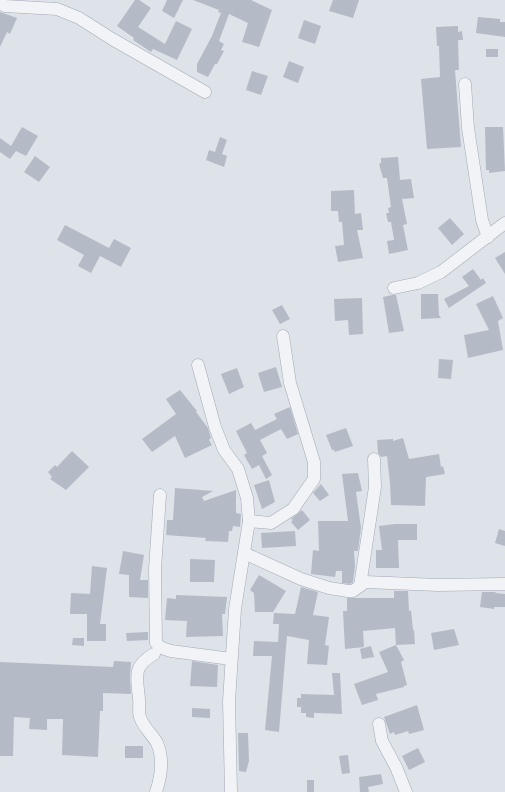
<svg xmlns="http://www.w3.org/2000/svg" width="505" height="792" viewBox="0 0 505 792" font-family="Roboto,sans-serif">
<style>
.building{fill:#b5bbc6}
.lines{fill:none;stroke-linecap:round;stroke-linejoin:round}
.minor-casing{stroke:#a3a9b3;stroke-width:13}
.minor{stroke:#f1f3f7;stroke-width:12}
</style>
<rect width="100%" height="100%" fill="#dee2e9"/>
<g class="building">
<polygon points="135,0 139,0 151,8 138,27 165,44 176,21 192,29 177,60 153,49 151,52 133,40 134,38 117,26"/>
<polygon points="167,0 183,0 174,18 162,11"/>
<polygon points="193,0 251,0 272,10 259,47 242,42 248,23 229,14 219,41 224,44 221,50 224,51 217,64 215,64 208,77 197,72 197,64 212,36 221,13 218,12 219,10"/>
<polygon points="333,0 359,0 353,18 329,11"/>
<polygon points="0,12 17,18 10,34 7,32 0,47"/>
<polygon points="478,17 500,19 500,22 505,22 505,37 476,33"/>
<polygon points="304,20 321,26 315,44 298,38"/>
<polygon points="458,26 458,32 462,31 463,40 458,40 459,70 455,70 461,147 427,149 421,79 440,77 439,46 437,46 436,27"/>
<rect x="486" y="49" width="12" height="8"/>
<polygon points="289,61 304,67 298,83 283,77"/>
<polygon points="252,71 268,76 261,95 246,90"/>
<polygon points="22,127 38,136 26,156 16,151 10,159 0,152 0,138 11,146"/>
<polygon points="485,127 503,127 505,171 489,173 489,170 486,170"/>
<polygon points="220,137 227,140 222,154 227,156 224,167 206,160 209,150 215,152"/>
<polygon points="35,156 50,167 39,182 24,172"/>
<polygon points="398,157 400,180 411,179 414,198 402,199 407,224 403,225 408,250 389,254 387,241 394,240 391,222 388,222 386,213 389,213 388,208 391,207 387,178 383,178 379,164 381,163 381,158"/>
<polygon points="354,190 355,214 361,213 363,230 357,230 363,258 338,262 335,246 344,245 342,222 339,222 338,211 331,211 331,191"/>
<polygon points="450,218 464,234 452,245 438,228"/>
<polygon points="65,225 109,248 114,239 131,248 121,267 100,256 91,273 78,266 84,255 57,240"/>
<polygon points="505,252 505,274 495,258"/>
<polygon points="473,269 481,280 483,278 486,283 449,308 444,299 469,286 462,277"/>
<polygon points="421,294 438,294 439,315 441,318 421,319"/>
<polygon points="392,295 396,295 404,331 389,333 383,297"/>
<polygon points="493,296 503,318 498,321 503,350 468,358 464,335 489,330 476,304"/>
<polygon points="362,298 363,334 349,335 348,320 335,321 334,299"/>
<polygon points="282,305 290,319 280,324 272,310"/>
<polygon points="439,359 453,360 451,379 438,378"/>
<polygon points="276,367 282,387 264,392 258,373"/>
<polygon points="237,368 244,387 229,394 221,374"/>
<polygon points="180,390 197,411 196,412 208,428 211,438 209,440 212,445 185,458 175,436 152,452 142,439 176,414 166,399"/>
<polygon points="290,407 298,434 287,439 281,429 260,440 267,453 262,456 272,475 266,479 259,465 252,469 244,455 247,453 236,431 251,423 255,430 277,419 274,414"/>
<polygon points="346,428 353,446 335,452 334,450 332,450 326,435"/>
<polygon points="403,438 409,459 439,454 441,467 443,466 445,474 426,477 425,506 391,505 390,484 387,456 381,457 378,453 377,440 393,439 393,441"/>
<polygon points="72,451 89,467 66,490 50,479 52,477 48,472 55,465 57,467"/>
<polygon points="358,473 362,491 356,492 361,528 358,551 354,551 355,566 353,582 350,584 342,583 342,571 336,571 335,577 311,574 313,550 319,551 318,521 348,521 342,474"/>
<polygon points="269,480 275,502 262,509 254,485"/>
<polygon points="321,484 329,495 320,501 313,493"/>
<polygon points="175,488 213,491 202,497 204,501 236,490 236,513 241,514 240,527 233,526 232,531 229,531 228,542 205,541 206,538 166,535 167,520 173,520"/>
<polygon points="302,510 310,520 298,530 291,522 293,520 291,519"/>
<polygon points="395,524 417,524 417,540 398,540 399,568 376,568 376,550 382,550 379,526"/>
<polygon points="499,529 505,531 505,546 495,543"/>
<polygon points="295,531 296,546 262,548 261,533"/>
<polygon points="123,551 144,555 140,580 148,580 148,598 129,597 129,575 119,574"/>
<polygon points="190,559 215,560 214,582 190,582"/>
<polygon points="92,566 107,568 100,624 106,624 106,641 87,641 87,614 70,614 71,593 90,594"/>
<polygon points="259,575 286,591 273,612 255,612 254,593 250,590"/>
<polygon points="301,587 318,592 313,615 329,617 325,645 329,646 327,665 307,664 309,640 287,636 279,732 265,730 272,656 253,656 254,641 278,642 279,624 273,624 274,613 295,614"/>
<polygon points="394,591 408,591 409,611 411,610 413,630 414,630 415,644 396,645 404,660 401,662 407,685 404,686 404,687 376,694 378,700 362,705 354,684 388,672 379,652 396,645 395,628 363,631 364,647 345,649 343,611 347,611 347,598 394,598"/>
<polygon points="482,592 495,592 496,593 505,594 505,607 494,607 494,609 480,607"/>
<polygon points="176,595 227,597 225,614 222,614 223,636 186,637 187,621 165,620 167,598 176,599"/>
<polygon points="454,629 459,645 434,650 431,633"/>
<polygon points="148,632 148,640 127,641 126,633"/>
<polygon points="73,638 84,638 84,646 72,645"/>
<polygon points="371,646 374,657 362,659 360,649"/>
<polygon points="114,661 131,662 130,677 131,694 103,693 103,711 100,711 98,757 62,755 63,719 47,719 47,730 29,729 30,718 14,717 13,756 0,756 0,662 113,667"/>
<polygon points="192,661 218,665 217,687 190,686"/>
<polygon points="332,673 340,673 342,714 314,713 314,718 306,717 306,713 301,713 301,707 297,707 297,698 301,698 301,694 334,695"/>
<polygon points="417,705 424,730 409,734 408,731 395,735 394,732 390,734 384,717"/>
<polygon points="192,708 210,709 210,718 192,717"/>
<polygon points="238,733 248,733 249,761 246,772 239,771"/>
<rect x="125" y="746" width="18" height="12"/>
<polygon points="418,748 425,762 409,770 402,756"/>
<polygon points="348,755 350,773 342,774 339,756"/>
<polygon points="381,774 383,784 368,787 369,792 360,792 359,777"/>
<rect x="307" y="780" width="7" height="12"/>
</g>
<g class="lines">
<g class="minor-casing">
<g id="minor">
<polyline points="0,3 5,6 57,9 79,18 112,39 205,92"/>
<polyline points="465,84 468,128 482,220 488,237"/>
<polyline points="394,288 418,283 441,272 505,223"/>
<polyline points="198,365 215,427 224,450 238,469 247,498 249,521 235,609 229,701 231,792"/>
<polyline points="160,495 155,569 156,643 162,648 171,651 231,659"/>
<polyline points="249,521 271,523 293,509 314,479 314,462 290,383 283,336"/>
<polyline points="244,553 301,579 329,588 348,591 353,591 365,582 438,585 505,584"/>
<polyline points="360,586 375,487 374,459"/>
<path d="M 154,654 C 132,667 137,676 139,699 C 140,704 138,712 140,717 C 143,727 152,734 157,743 C 164,759 161,777 156,792"/>
<polyline points="379,724 382,741 396,767 406,792"/>
</g>
</g>
<use href="#minor" class="minor"/>
</g>
</svg>
